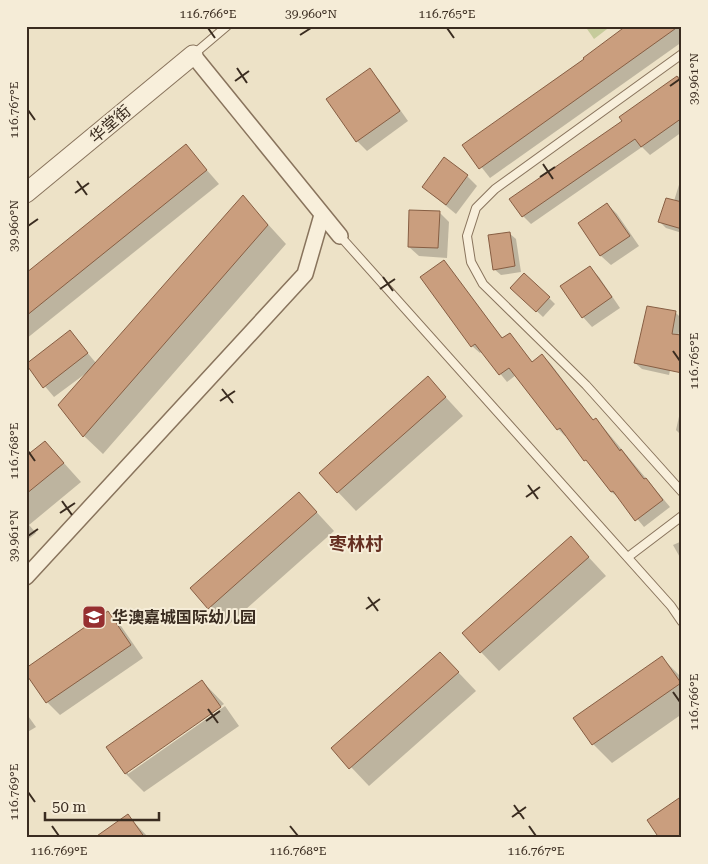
<svg xmlns="http://www.w3.org/2000/svg" width="708" height="864" viewBox="0 0 708 864" font-family="'Roboto Serif','Noto Sans SC',serif">
<style>
.green{fill:#c6cb9b}
.shadow{fill:#0003}
.building{fill:#ca9e7e;stroke:#875e43}
.lines{fill:none;stroke-linecap:round;stroke-linejoin:round}
.service-casing{stroke:#89745d;stroke-width:10}
.minor-casing{stroke:#89745d;stroke-width:18}
.tertiary-casing{stroke:#89745d;stroke-width:21}
.service{stroke:#f8efdb;stroke-width:8}
.minor{stroke:#f8efdb;stroke-width:15}
.tertiary{stroke:#f8efdb;stroke-width:19}
.ticks{fill:none;stroke:#3a2c20;stroke-width:2}
.labels{text-anchor:middle;dominant-baseline:central;stroke-width:4;stroke-linejoin:round;paint-order:stroke}
.street-label{font-size:16px;fill:#3a2c20;stroke:#f5ecd7}
.poi-label{font-size:16px;font-weight:bold;fill:#3a2c20;stroke:#f5ecd7;text-anchor:start}
.neighbourhood-label{font-size:18px;font-weight:bold;fill:#652f21;stroke:#f5ecd7}
.neatline{fill:none;stroke:#3a2c20;stroke-width:2}
.ticks-label{font-size:12px;text-anchor:middle;fill:#3a2c20}
</style>
<rect width="100%" height="100%" fill="#ede2c7"/>
<polygon class="green" points="585,26 611,26 594,39"/>
<g class="shadow">
<polygon points="630,26 682,26 682,42 490,178 464,145"/>
<polygon points="369,70 379,80 408,121 367,151 357,141"/>
<polygon points="682,74 682,132 650,155 642,147 531,224 523,216 623,121 621,118"/>
<polygon points="186,146 219,184 26,339 26,275"/>
<polygon points="682,175 682,233 666,228 660,222 674,201"/>
<polygon points="467,176 477,186 456,214 423,187"/>
<polygon points="243,197 286,244 103,454 84,436 60,405 89,371 54,397 27,365 70,332 96,363"/>
<polygon points="607,204 617,214 639,246 611,265 601,256 579,224"/>
<polygon points="439,212 449,222 447,258 419,256 409,247"/>
<polygon points="509,233 516,239 521,272 501,275 494,269"/>
<polygon points="444,262 503,339 510,334 533,363 542,356 550,363 594,421 596,420 603,427 670,507 644,527 620,498 611,492 567,435 565,436 558,429 516,375 507,382 482,351 480,353 472,346"/>
<polygon points="589,267 599,277 620,308 592,327 583,317"/>
<polygon points="512,288 549,298 555,304 543,317"/>
<polygon points="648,307 676,313 682,319 669,375 642,369 635,363"/>
<polygon points="428,378 463,416 356,511 320,473"/>
<polygon points="682,403 682,436 676,430"/>
<polygon points="45,442 81,482 29,525 36,533 26,541 26,458"/>
<polygon points="299,493 334,531 227,626 208,608"/>
<polygon points="571,538 606,576 499,671 463,633"/>
<polygon points="682,541 682,561 673,545"/>
<polygon points="108,613 121,626 143,658 60,715 47,702 26,672"/>
<polygon points="440,653 476,691 369,786 333,748"/>
<polygon points="662,658 682,678 682,714 612,763 593,744 575,718"/>
<polygon points="202,681 224,704 128,771 128,774 225,706 239,726 144,792 126,774 108,748"/>
<polygon points="26,713 36,727 26,733"/>
<polygon points="128,816 149,838 97,838"/>
</g>
<g class="building">
<polygon points="626,26 679,26 479,169 462,145 584,59 583,58"/>
<polygon points="370,68 400,111 356,142 326,99"/>
<polygon points="677,76 682,83 682,118 641,147 635,139 522,217 509,199 622,121 619,117"/>
<polygon points="186,144 207,170 26,316 26,273"/>
<polygon points="444,157 468,175 446,205 422,187"/>
<polygon points="243,195 268,225 83,437 58,405"/>
<polygon points="666,198 682,202 682,229 658,222"/>
<polygon points="607,203 630,236 600,256 578,223"/>
<polygon points="409,210 440,211 438,248 408,247"/>
<polygon points="510,232 515,266 493,270 488,235"/>
<polygon points="444,260 502,338 510,333 532,362 542,354 593,420 596,418 620,451 621,449 644,479 646,478 663,500 635,521 613,491 611,492 586,460 584,461 560,428 557,430 509,368 499,375 475,344 471,347 420,277"/>
<polygon points="590,266 612,297 582,318 560,286"/>
<polygon points="524,273 550,297 536,312 510,288"/>
<polygon points="647,306 676,311 672,334 682,335 682,373 634,363"/>
<polygon points="70,330 88,353 43,388 26,364"/>
<polygon points="428,376 446,397 337,493 319,473"/>
<polygon points="45,441 64,463 26,494 26,456"/>
<polygon points="299,492 317,512 208,609 190,588"/>
<polygon points="571,536 589,557 480,653 462,633"/>
<polygon points="108,611 131,645 46,703 26,674 26,668"/>
<polygon points="440,652 459,672 349,769 331,748"/>
<polygon points="662,656 681,683 592,745 573,718"/>
<polygon points="202,680 221,707 125,774 106,747"/>
<polygon points="682,796 682,838 659,838 647,820"/>
<polygon points="128,814 145,838 94,838"/>
</g>
<g class="lines">
<g class="service-casing">
<g id="service">
<polyline points="194,54 227,26"/>
<polyline points="682,54 495,189 476,208 467,236 471,262 483,284 586,385 682,492"/>
<polyline points="340,236 671,606 682,622"/>
<polyline points="628,557 682,516"/>
</g>
</g>
<g class="minor-casing">
<g id="minor">
<polyline points="193,55 340,236"/>
<polyline points="26,577 305,274 322,215"/>
</g>
</g>
<g class="tertiary-casing">
<polyline id="tertiary" points="26,193 193,55"/>
</g>
<use href="#service" class="service"/>
<use href="#minor" class="minor"/>
<use href="#tertiary" class="tertiary"/>
</g>
<path class="ticks" d="M 208,28 L 215,38M 447,28 L 454,38M 300,35 L 311,28M 237,68 L 247,83M 235,81 L 249,71M 670,86 L 680,79M 28,110 L 35,120M 543,164 L 553,179M 540,177 L 555,167M 77,181 L 87,195M 75,193 L 89,183M 28,226 L 38,219M 383,277 L 393,291M 380,289 L 395,279M 673,351 L 680,361M 222,389 L 233,403M 220,401 L 235,391M 28,451 L 35,461M 528,485 L 538,499M 526,497 L 540,487M 62,501 L 72,515M 60,513 L 75,503M 28,536 L 38,529M 368,597 L 378,611M 366,609 L 380,599M 673,692 L 680,702M 208,709 L 218,723M 206,721 L 220,711M 28,792 L 35,802M 514,805 L 524,819M 512,817 L 526,807M 52,826 L 59,836M 290,826 L 298,836M 529,826 L 536,836"/>
<defs>
<g id="school-square" transform="scale(1.25)"><rect x="-9" y="-9" width="18" height="18" rx="4" fill="#962f30" stroke="#f5ecd7"/><path d="M0-5L7-2L0 1L-7-2ZM-4 1L0 2.5L4 1V4Q0 6-4 4Z" fill="#fff"/></g>
</defs>
<g fill-rule="evenodd">
<use href="#school-square" x="94" y="617"/>
</g>
<g class="labels">
<g class="street-label">
<text transform="translate(110 124) rotate(-40)">华堂街</text>
</g>
<g class="poi-label">
<text x="112" y="617">华澳嘉城国际幼儿园</text>
</g>
<g class="neighbourhood-label">
<text x="356" y="543">枣林村</text>
</g>
</g>
<rect width="708" height="864" fill="none" stroke="#f5ecd7" stroke-width="55"/>
<path d="M45 812v8h114v-8" fill="none" stroke="#3a2c20" stroke-width="2.5"/>
<text x="52" y="812" font-size="15" fill="#3a2c20" stroke="#f5ecd7" stroke-width="4" paint-order="stroke">50 m</text>
<rect x="28" y="28" width="652" height="808" class="neatline"/>
<g class="ticks-label">
<text x="208" y="18">116.766°E</text>
<text x="311" y="18">39.960°N</text>
<text x="447" y="18">116.765°E</text>
<text transform="translate(694 79) rotate(-90)" y="4">39.961°N</text>
<text transform="translate(14 110) rotate(-90)" y="4">116.767°E</text>
<text transform="translate(14 226) rotate(-90)" y="4">39.960°N</text>
<text transform="translate(694 361) rotate(-90)" y="4">116.765°E</text>
<text transform="translate(14 451) rotate(-90)" y="4">116.768°E</text>
<text transform="translate(14 536) rotate(-90)" y="4">39.961°N</text>
<text transform="translate(694 702) rotate(-90)" y="4">116.766°E</text>
<text transform="translate(14 792) rotate(-90)" y="4">116.769°E</text>
<text x="59" y="855">116.769°E</text>
<text x="298" y="855">116.768°E</text>
<text x="536" y="855">116.767°E</text>
</g>
</svg>
